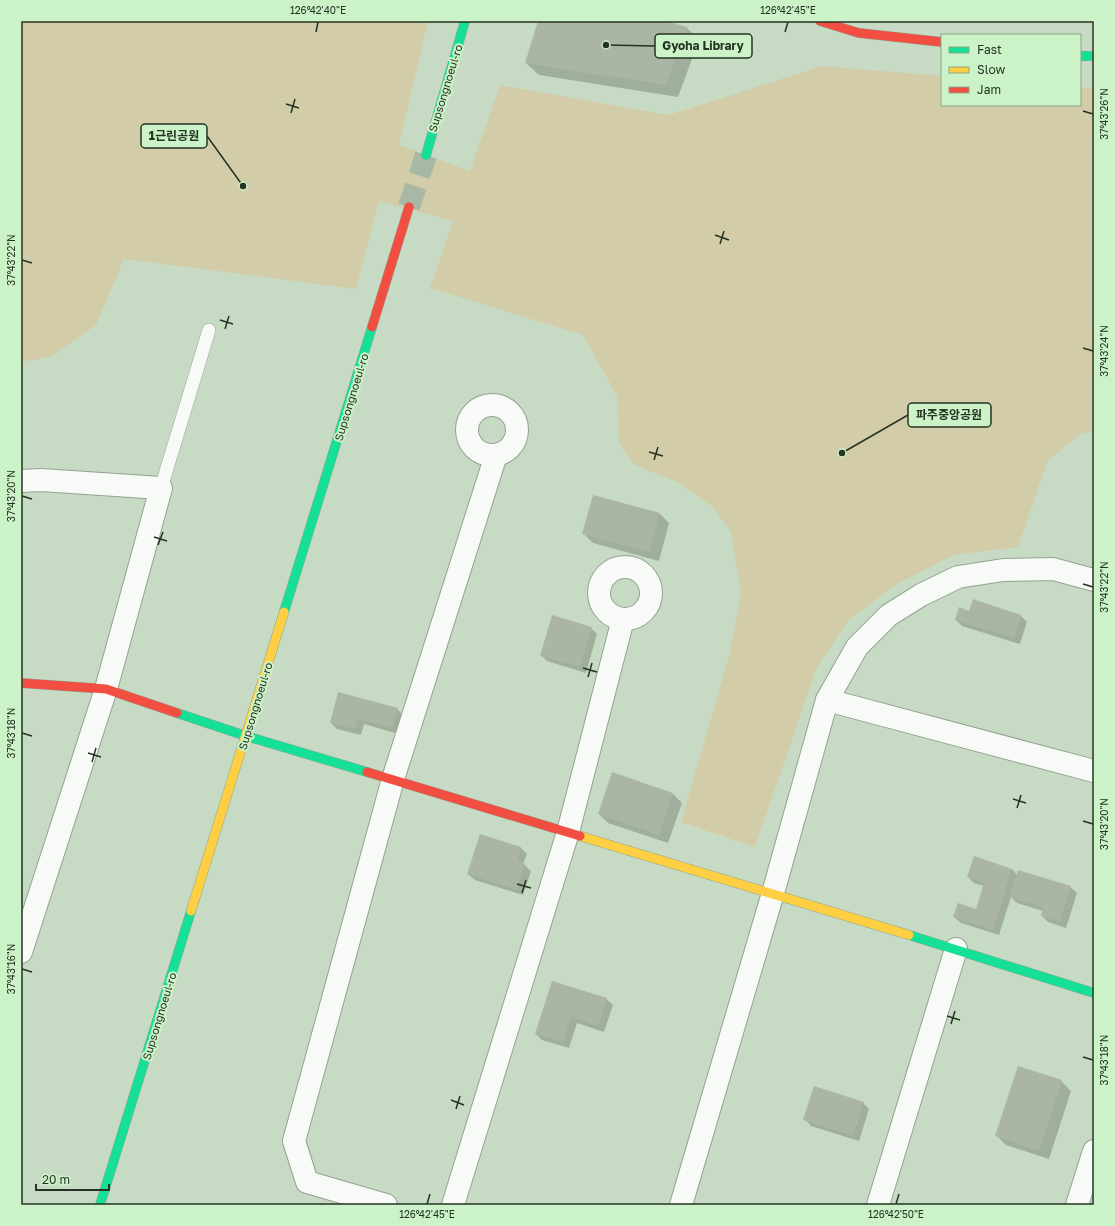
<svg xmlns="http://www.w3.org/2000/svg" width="1115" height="1226" viewBox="0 0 1115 1226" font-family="'Golos Text','Noto Sans KR',sans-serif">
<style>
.green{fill:#d2cda8}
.shadow{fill:#0003}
.building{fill:#aab6a3}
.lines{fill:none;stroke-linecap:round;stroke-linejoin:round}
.secondary-tunnel{stroke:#a7b9a4;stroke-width:22;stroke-dasharray:22 11;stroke-linecap:butt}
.lane-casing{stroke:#94a391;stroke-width:14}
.street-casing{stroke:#94a391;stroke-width:24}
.fast-casing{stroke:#94a391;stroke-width:10}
.slow-casing{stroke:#94a391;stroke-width:10}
.jam-casing{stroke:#94a391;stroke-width:10}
.lane{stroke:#f7faf6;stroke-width:13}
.street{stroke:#f7faf6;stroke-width:22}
.fast{stroke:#16e098;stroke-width:9}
.slow{stroke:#ffcf43;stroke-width:9}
.jam{stroke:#f24e42;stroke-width:9}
.ticks{fill:none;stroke:#253323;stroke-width:1.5}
.labels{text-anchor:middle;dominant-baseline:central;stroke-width:4;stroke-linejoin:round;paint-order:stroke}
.street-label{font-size:11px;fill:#253323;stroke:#ccf2c8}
.leader{fill:none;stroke:#253323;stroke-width:1.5}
.callout-dot{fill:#253323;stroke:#ccf2c8;stroke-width:1.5}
.callout{fill:#ccf2c8;stroke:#253323;stroke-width:1.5}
.callout-label{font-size:12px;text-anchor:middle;font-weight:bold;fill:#253323}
.neatline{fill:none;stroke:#253323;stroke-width:1.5}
.ticks-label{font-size:10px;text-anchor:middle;fill:#253323}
</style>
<rect width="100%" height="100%" fill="#c7dbc4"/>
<polygon class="green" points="21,21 428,21 399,145 470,171 500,85 669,115 822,66 942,76 942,105 1080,105 1080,87 1094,88 1094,431 1080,434 1047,462 1018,547 954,555 893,586 848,621 817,667 755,847 681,822 729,656 741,593 731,532 712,506 679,483 633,464 619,443 617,396 583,335 430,288 453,221 379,201 356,289 124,259 96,325 50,357 21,362"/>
<g class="shadow">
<polygon points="539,21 663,21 687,28 699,40 678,97 539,75 526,63"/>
<polygon points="594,496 660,514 669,523 659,561 593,543 583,533"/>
<polygon points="973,601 1021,616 1027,622 1020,644 962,626 956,620 970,612"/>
<polygon points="591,628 597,634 586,673 547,661 541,655"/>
<polygon points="397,709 403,715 398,734 364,724 361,735 337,729 331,723"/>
<polygon points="673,794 682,803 668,843 608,823 599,814"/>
<polygon points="481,835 521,848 527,854 523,864 531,871 523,895 475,880 468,874"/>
<polygon points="1012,869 1017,875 1070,887 1077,893 1066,928 1048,922 1042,916 1043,911 1017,903 1011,897 999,935 961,923 954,917 977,910 984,886 974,883 968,877"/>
<polygon points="606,999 613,1005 604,1032 577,1023 569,1048 542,1040 536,1034"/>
<polygon points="1061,1081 1071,1091 1049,1159 1006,1145 997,1136"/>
<polygon points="863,1103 869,1109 859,1141 811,1126 805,1119"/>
</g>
<g class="building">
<polygon points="538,21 666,21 687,27 666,85 525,63"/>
<polygon points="593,495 660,513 649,552 582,534"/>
<polygon points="973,599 1021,615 1014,638 955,620 959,607 969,611"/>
<polygon points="552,615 592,627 580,667 540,656"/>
<polygon points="338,692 398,708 392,728 358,719 355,729 330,723"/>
<polygon points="612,772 673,793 659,835 598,814"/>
<polygon points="480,834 521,847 517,861 525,864 517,890 467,874"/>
<polygon points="974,856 1012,869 993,930 953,917 958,903 976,909 984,883 967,877"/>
<polygon points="1018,870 1071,886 1060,922 1041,916 1043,907 1009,897"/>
<polygon points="552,981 607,998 598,1026 571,1017 563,1042 535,1034"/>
<polygon points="1018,1066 1062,1080 1039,1151 995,1136"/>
<polygon points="814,1086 864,1102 853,1136 803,1120"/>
</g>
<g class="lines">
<polyline class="secondary-tunnel" points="409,207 426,155"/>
<g class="lane-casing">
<polyline id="lane" points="161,488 209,330"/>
</g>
<g class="street-casing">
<g id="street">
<circle cx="492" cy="430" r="25"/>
<polyline points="21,481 41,480 161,488 106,689 21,952"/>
<circle cx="625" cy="593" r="26"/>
<polyline points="827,700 1094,771"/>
<polyline points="386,1205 307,1182 294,1141 393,779 496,455"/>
<polyline points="453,1205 568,832 623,619"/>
<polyline points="681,1205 773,893 827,700 857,647 889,615 921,595 958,577 1003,570 1053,569 1094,580"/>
<polyline points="878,1205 956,949"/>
<polyline points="1077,1205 1094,1151"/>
</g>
</g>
<g class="fast-casing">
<g id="fast">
<polyline points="1080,56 1094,56"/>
<polyline points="426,155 465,21"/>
<polyline points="284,612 372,327"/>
<polyline points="177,713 246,736 367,772"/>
<polyline points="909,935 1094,993"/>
<polyline points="100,1205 191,911"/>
</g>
</g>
<g class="slow-casing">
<g id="slow">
<polyline points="580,836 909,935"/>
<polyline points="191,911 284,612"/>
</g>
</g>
<g class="jam-casing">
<g id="jam">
<polyline points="820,21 859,33 942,42"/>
<polyline points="372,327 409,207"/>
<polyline points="21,683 106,689 177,713"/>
<polyline points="367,772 580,836"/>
</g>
</g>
<use href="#lane" class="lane"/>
<use href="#street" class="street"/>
<use href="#fast" class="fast"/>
<use href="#slow" class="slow"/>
<use href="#jam" class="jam"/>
</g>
<path class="ticks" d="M 316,32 L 318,22M 785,32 L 788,22M 286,104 L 299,108M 1083,111 L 1093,114M 291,113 L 295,99M 715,235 L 729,240M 720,244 L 724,231M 22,260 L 32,263M 220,320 L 233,324M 225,329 L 229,316M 1083,348 L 1093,351M 649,452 L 663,456M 654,460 L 658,447M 22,496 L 32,499M 154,537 L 167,541M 158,545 L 163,532M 1083,584 L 1093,587M 583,668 L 597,672M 588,677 L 592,663M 22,733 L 32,736M 88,753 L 101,757M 92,762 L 96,748M 1013,799 L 1026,803M 1017,808 L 1021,795M 1083,821 L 1093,824M 517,884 L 531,888M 522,893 L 526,880M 22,969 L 32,972M 947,1016 L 960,1020M 951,1024 L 955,1011M 1083,1057 L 1093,1060M 451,1100 L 464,1105M 456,1109 L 460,1096M 427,1204 L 430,1194M 896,1204 L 899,1194"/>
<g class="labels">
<g class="street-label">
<text transform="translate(445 88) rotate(-73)">Supsongnoeul-ro</text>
<text transform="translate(351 397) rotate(-73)">Supsongnoeul-ro</text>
<text transform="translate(255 706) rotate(-73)">Supsongnoeul-ro</text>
<text transform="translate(159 1016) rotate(-73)">Supsongnoeul-ro</text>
</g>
</g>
<path class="leader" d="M606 45L655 46M243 186L207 136M842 453L908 415"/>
<g class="callout-dot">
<circle cx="606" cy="45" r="4"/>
<circle cx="243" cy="186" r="4"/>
<circle cx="842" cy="453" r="4"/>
</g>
<g class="callout">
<rect x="655" y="34" width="97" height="24" rx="4"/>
<rect x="141" y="124" width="66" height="24" rx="4"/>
<rect x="908" y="403" width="83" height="24" rx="4"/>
</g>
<g class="callout-label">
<text x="703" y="50">Gyoha Library</text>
<text x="174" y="140">1근린공원</text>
<text x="949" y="419">파주중앙공원</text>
</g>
<rect width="1115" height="1226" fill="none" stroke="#ccf2c8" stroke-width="44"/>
<rect x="941" y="34" width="140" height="72" fill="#ccf2c8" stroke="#89a686"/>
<rect x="949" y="47" width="20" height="6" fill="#16e098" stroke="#89a686"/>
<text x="977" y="54" font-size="12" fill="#253323">Fast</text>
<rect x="949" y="67" width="20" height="6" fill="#ffcf43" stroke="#89a686"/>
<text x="977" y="74" font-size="12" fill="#253323">Slow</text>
<rect x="949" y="87" width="20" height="6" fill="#f24e42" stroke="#89a686"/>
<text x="977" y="94" font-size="12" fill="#253323">Jam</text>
<path d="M36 1184v6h73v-6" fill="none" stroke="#253323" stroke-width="2"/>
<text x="42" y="1184" font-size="12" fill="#253323" stroke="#ccf2c8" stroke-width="3" paint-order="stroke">20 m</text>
<rect x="22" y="22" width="1071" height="1182" class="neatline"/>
<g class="ticks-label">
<text x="318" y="14">126°42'40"E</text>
<text x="788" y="14">126°42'45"E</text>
<text transform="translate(1104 114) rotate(-90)" y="4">37°43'26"N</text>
<text transform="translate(11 260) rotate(-90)" y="4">37°43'22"N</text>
<text transform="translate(1104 351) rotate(-90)" y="4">37°43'24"N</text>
<text transform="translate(11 496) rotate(-90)" y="4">37°43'20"N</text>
<text transform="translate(1104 587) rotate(-90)" y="4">37°43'22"N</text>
<text transform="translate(11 733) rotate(-90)" y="4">37°43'18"N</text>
<text transform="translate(1104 824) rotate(-90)" y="4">37°43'20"N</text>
<text transform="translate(11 969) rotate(-90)" y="4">37°43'16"N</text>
<text transform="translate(1104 1060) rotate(-90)" y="4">37°43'18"N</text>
<text x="427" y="1218">126°42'45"E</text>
<text x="896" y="1218">126°42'50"E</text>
</g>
</svg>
